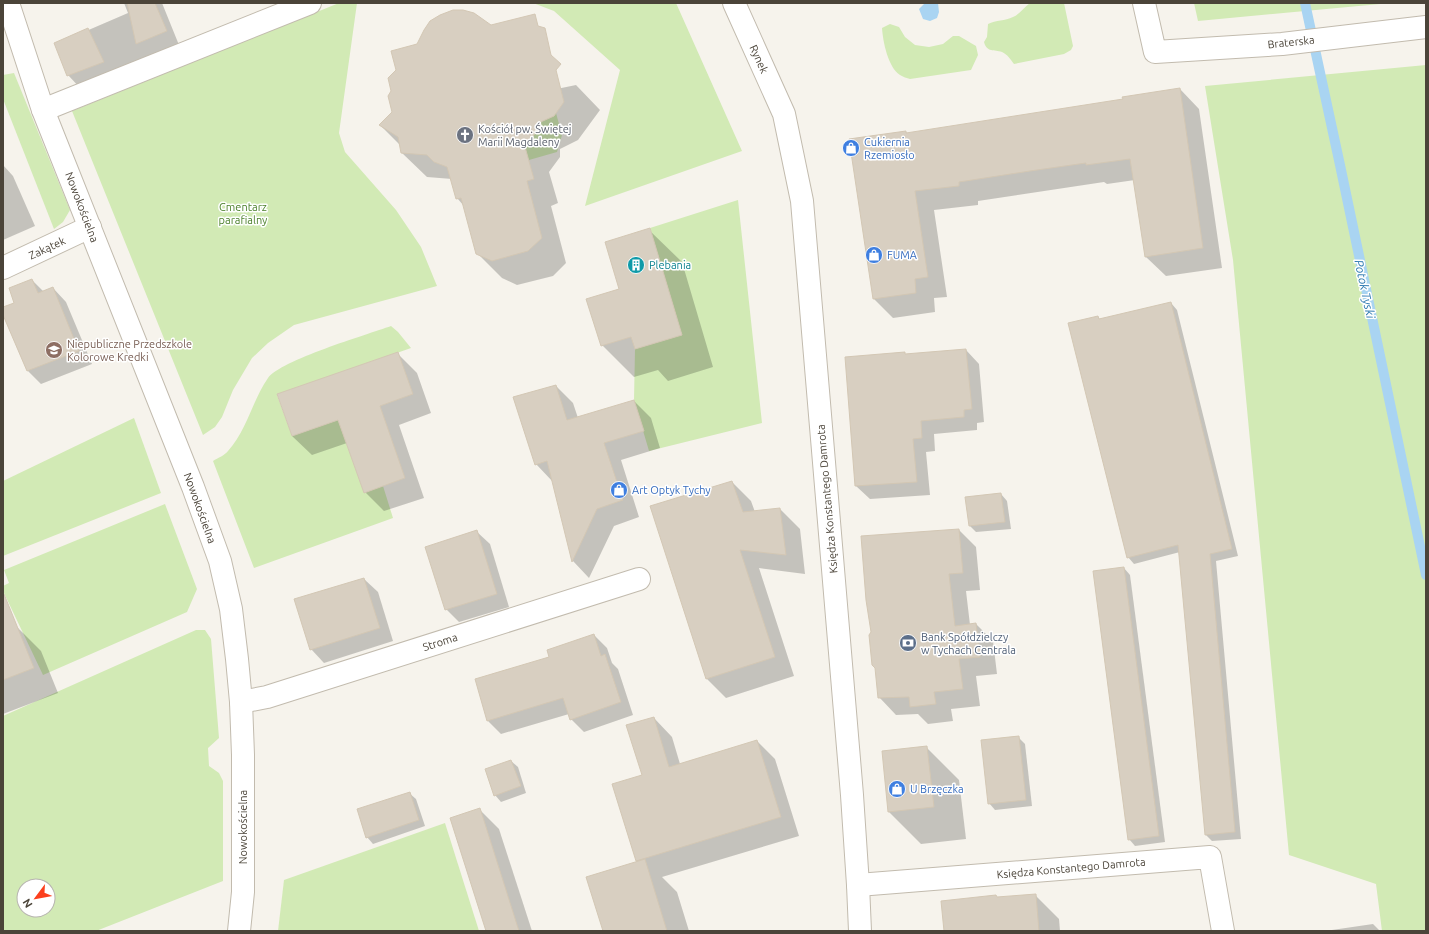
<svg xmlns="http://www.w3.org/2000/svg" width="1429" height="934" viewBox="0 0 1429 934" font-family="Ubuntu,sans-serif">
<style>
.green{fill:#d2eab5;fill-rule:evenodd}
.water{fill:#a9d4f2}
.shadow{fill:#0003}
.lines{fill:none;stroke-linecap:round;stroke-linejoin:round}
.stream{stroke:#a9d4f2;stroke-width:10}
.building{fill:#d8cfc1;stroke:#d3c7b4}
.minor-casing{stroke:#c2bbae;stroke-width:24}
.minor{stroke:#fff;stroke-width:22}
.labels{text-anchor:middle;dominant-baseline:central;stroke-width:3;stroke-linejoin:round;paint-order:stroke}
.street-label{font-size:11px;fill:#4b4439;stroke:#fff}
.worship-label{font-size:11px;fill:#5b616d;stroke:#fff;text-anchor:start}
.shop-label{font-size:11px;fill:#366cbe;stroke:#fff;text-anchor:start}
.park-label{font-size:11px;fill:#4a7f2a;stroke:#fff}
.culture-label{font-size:11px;fill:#0d838f;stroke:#fff;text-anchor:start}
.education-label{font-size:11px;fill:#785e54;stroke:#fff;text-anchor:start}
.service-label{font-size:11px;fill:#4e5e75;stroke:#fff;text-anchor:start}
.water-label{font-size:12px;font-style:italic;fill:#2e7ab2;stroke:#fff}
</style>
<rect width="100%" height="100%" fill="#f6f3ec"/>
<g class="green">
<polygon points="339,3 357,3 339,133 345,152 396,210 421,247 437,286 294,325 268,343 252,358 233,390 222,417 215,427 203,435 72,111"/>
<polygon points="533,3 676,3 742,151 585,206 620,70 554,11"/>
<path d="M 1030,3 L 1064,3 L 1073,46 L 1071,50 L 1064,54 L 1014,64 C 1011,60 1007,54 1002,52 C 994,49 987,53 984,42 L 987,37 L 988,24 C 996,20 1005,21 1013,17 C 1020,14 1024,7 1030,3 Z"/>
<polygon points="1194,3 1391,3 1198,21"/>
<path d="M 890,24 L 899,27 L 905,37 L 915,45 L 929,47 L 943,44 L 953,36 L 959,36 L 976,46 L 978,55 L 971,70 L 910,79 C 907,78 903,77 900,75 C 888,67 883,42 882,28 Z"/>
<polygon points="1426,65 1426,931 1382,931 1376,884 1289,855 1233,260 1205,86"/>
<polygon points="14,73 70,210 63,222 54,229 3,99 3,75"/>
<polygon points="556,113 562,135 557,152 522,162 513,126"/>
<polygon points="738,200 762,423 649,451 634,400 635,349 682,335 650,228"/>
<path d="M 391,326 L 398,332 L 411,348 L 277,395 L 292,436 L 338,420 L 364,492 L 383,486 L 393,518 L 254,568 L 213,461 C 218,458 225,455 228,451 C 247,430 252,401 268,378 C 281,360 366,335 391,326 Z"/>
<polygon points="134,418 161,493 3,556 3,481"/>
<polygon points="165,504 197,589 187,612 43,675 3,591 3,586 9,583 4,570"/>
<path d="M 196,630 L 205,630 L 211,639 L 219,738 L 208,748 L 209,766 L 219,773 L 223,781 L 223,881 L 96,931 L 3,931 L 3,716 ZM 24,886 L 48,886 L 48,910 L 24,910 Z"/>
<polygon points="445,823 479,931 278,931 284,880"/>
</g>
<polygon class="water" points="925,3 938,3 939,12 937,18 930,21 923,19 919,9"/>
<g class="shadow">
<polygon points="124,3 162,3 179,45 81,89 68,75 56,44 128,13"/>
<polygon points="576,85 600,110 578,140 560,149 560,157 549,172 558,203 551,206 566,263 553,276 517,285 502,278 477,253 464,206 457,198 452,179 427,177 402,153 401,146 380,125"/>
<polygon points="1180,89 1199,109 1222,268 1166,276 1146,257 1135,180 1107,184 1104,182 978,201 978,205 934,210 947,297 934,298 935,312 893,318 873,298 906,132 908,134 1124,100"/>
<polygon points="3,165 13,176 35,226 3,240"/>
<polygon points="649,230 682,262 713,367 668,381 658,370 634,377 602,345 620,290"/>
<polygon points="32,280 44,292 53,288 66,302 92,364 41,384 27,370 3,313 3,308 16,303"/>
<polygon points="1171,303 1177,310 1238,556 1216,561 1241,839 1212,841 1206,835 1180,552 1134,564 1128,557 1097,317 1101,320"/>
<polygon points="966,350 979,364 984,422 977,423 977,430 934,434 935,451 926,452 930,495 870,499 856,486 906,355"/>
<polygon points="398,354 417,373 431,413 399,425 424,498 384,511 365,492 347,443 312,455 292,436"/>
<polygon points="556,386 573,403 578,418 634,401 651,418 660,448 621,460 639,517 614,526 589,578 573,561 553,482 536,464"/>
<polygon points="732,482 751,501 755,512 780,509 800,529 805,574 759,568 794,676 726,698 707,679 651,507"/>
<polygon points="1001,494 1007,501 1011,529 976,532 970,526"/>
<polygon points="959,530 976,547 980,590 966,591 970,625 976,624 993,641 997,674 976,676 980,706 951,709 953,721 928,724 918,714 896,715 879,697"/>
<polygon points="476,531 490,544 509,607 459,622 446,609"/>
<polygon points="1124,568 1130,575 1165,842 1135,846 1129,839"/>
<polygon points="364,579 378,592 393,641 324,663 311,649"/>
<polygon points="3,599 17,627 41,651 58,693 3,714"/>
<polygon points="594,635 607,648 612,663 618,669 633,715 584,732 571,719 569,714 501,734 488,721 550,658"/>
<polygon points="654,718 672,737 680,764 757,741 775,759 799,836 662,877 677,892 689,931 604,931 638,862 636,861 643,776"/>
<polygon points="1018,737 1025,744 1032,806 995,810 989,803"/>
<polygon points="927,748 959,780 966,839 921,844 889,812"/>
<polygon points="511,761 518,767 526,793 501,802 495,795"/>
<polygon points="409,793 416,799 425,826 373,844 367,837"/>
<polygon points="480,810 499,829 532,931 487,931"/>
<polygon points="1035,895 1059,919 1060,931 945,931 998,898"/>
<polygon points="1373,924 1380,931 1325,931"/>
</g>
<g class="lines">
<polyline class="stream" points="1305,3 1340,165 1426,575"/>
</g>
<g class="building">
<polygon points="127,3 155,3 167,31 136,44"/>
<polygon points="453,10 463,10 474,13 491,25 535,14 538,26 545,28 551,55 561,64 556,70 564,102 554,116 536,124 536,132 525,147 534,179 527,181 542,238 528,251 492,261 476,254 461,198 456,199 447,167 434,162 427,155 401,153 398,137 379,125 392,112 388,96 391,91 388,78 396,70 391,51 417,44 424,30 430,21 440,15"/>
<polygon points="88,28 104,62 67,76 54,43"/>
<polygon points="1180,88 1203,248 1145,257 1130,159 1086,165 1086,163 1030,171 959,182 959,186 915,191 928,277 915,279 916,293 873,299 849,139 906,131 906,133 1123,99 1122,97"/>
<polygon points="650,228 682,335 635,349 631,337 601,346 586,299 619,289 605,242"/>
<polygon points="32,279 38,293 53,287 79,351 27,371 3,315 3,307 14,303 9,288"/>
<polygon points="1171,302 1232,549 1210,554 1235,832 1205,835 1178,545 1127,558 1068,323 1098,316 1099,319"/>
<polygon points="966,349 972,409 964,410 964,417 921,421 922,438 913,439 917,482 855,486 845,357 905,352 905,354"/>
<polygon points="398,352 413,394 380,406 405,478 364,493 338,420 292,436 277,394"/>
<polygon points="556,385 567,420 634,400 644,431 604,443 623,500 597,509 572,562 547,461 535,465 513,397"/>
<polygon points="732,481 743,512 780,508 786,555 740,550 775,657 706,679 650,506"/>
<polygon points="1001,493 1005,522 969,526 965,497"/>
<polygon points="959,529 963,573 949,574 955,626 976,623 980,657 959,659 963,689 934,692 936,704 910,707 909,697 878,698 875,668 872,665 869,635 871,632 866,600 861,536"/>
<polygon points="477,530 497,594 445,610 425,547"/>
<polygon points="1124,567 1159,836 1128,840 1093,571"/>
<polygon points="364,578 380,628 310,650 294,599"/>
<polygon points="3,594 4,594 34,668 3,680"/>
<polygon points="594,634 601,656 605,654 621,702 570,720 563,698 487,721 475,679 549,657 547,650"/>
<polygon points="654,717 669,767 757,740 781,817 636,861 612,784 642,775 626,725"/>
<polygon points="1019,736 1026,800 988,804 981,740"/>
<polygon points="927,746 934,807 888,812 882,751"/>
<polygon points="511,760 521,786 494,796 485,769"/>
<polygon points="410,792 419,820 366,838 357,809"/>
<polygon points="480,808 519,931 486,931 450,818"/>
<polygon points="645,859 667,931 603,931 586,877"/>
<polygon points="1036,894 1039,931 944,931 941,901 996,895 997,897"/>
</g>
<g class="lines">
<g class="minor-casing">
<g id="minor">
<polyline points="8,3 43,110 193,487 220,561 231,609 237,659 241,702 243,755 243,892 239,931"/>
<polyline points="734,3 784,114 802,201 852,795 858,885 860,931"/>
<polyline points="1144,3 1155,52 1282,44 1426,27"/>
<polyline points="43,110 310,3"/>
<polyline points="3,268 90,227"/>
<polyline points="241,702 267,697 639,579"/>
<polyline points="858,885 1210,857 1223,931"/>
</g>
</g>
<use href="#minor" class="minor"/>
</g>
<defs>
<g id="church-disc" transform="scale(0.9)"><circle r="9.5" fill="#6b7280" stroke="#fff"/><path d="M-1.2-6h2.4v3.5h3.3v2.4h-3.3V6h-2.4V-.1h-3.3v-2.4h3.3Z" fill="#fff"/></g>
<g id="shop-disc" transform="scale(0.9)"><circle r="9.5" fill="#3f7fe0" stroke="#fff"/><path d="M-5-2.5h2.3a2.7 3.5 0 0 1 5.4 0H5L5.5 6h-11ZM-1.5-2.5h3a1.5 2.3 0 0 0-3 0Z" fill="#fff"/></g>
<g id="building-disc" transform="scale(0.9)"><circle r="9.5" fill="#0f9aa8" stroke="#fff"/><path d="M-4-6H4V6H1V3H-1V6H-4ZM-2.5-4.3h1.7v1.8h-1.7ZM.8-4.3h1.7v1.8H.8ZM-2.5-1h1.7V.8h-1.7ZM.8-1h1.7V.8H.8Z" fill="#fff"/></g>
<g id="school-disc" transform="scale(0.9)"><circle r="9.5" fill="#8d6e63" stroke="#fff"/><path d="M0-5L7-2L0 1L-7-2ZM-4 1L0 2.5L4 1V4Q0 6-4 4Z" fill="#fff"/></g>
<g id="bank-disc" transform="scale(0.9)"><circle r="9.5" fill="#5c6f8a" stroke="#fff"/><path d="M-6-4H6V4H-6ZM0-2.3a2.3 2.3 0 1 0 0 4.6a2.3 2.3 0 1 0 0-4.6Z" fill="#fff"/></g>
</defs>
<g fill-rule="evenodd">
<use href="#church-disc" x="465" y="135"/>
<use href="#shop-disc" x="851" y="148"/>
<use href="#shop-disc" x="874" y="255"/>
<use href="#building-disc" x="636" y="265"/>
<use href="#school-disc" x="54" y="350"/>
<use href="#shop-disc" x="619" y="490"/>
<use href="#bank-disc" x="908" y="643"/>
<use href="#shop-disc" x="897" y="789"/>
</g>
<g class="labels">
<g class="street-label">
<text transform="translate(1291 42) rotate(-6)">Braterska</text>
<text transform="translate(759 59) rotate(66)">Rynek</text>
<text transform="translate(82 207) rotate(69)">Nowokościelna</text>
<text transform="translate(47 248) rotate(-25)">Zakątek</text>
<text transform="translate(827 499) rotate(-95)">Księdza Konstantego Damrota</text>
<text transform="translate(200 508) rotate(70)">Nowokościelna</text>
<text transform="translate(440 642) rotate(-18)">Stroma</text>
<text transform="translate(243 827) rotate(-90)">Nowokościelna</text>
<text transform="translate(1071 868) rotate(-5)">Księdza Konstantego Damrota</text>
</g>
<g class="worship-label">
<text x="478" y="129">Kościół pw. Świętej<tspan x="478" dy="13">Marii Magdaleny</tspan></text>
</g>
<g class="shop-label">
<text x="864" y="142">Cukiernia<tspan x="864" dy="13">Rzemiosło</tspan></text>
<text x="887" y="255">FUMA</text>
<text x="632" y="490">Art Optyk Tychy</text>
<text x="910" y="789">U Brzęczka</text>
</g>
<g class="park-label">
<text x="243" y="207">Cmentarz<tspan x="243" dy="13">parafialny</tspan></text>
</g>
<g class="culture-label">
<text x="649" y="265">Plebania</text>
</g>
<g class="education-label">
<text x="67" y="344">Niepubliczne Przedszkole<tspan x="67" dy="13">Kolorowe Kredki</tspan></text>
</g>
<g class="service-label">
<text x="921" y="637">Bank Spółdzielczy<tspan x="921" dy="13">w Tychach Centrala</tspan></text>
</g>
<g class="water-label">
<text transform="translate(1365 289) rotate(78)">Potok Tyski</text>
</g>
</g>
<rect width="1429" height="934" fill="none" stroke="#4b4439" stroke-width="8"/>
<g transform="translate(36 898) rotate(238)"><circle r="19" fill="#ffffff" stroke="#b7b4b0"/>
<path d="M0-3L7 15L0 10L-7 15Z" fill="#fc3f1d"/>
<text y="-6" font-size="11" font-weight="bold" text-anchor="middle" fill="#4b4439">N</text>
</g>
</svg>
